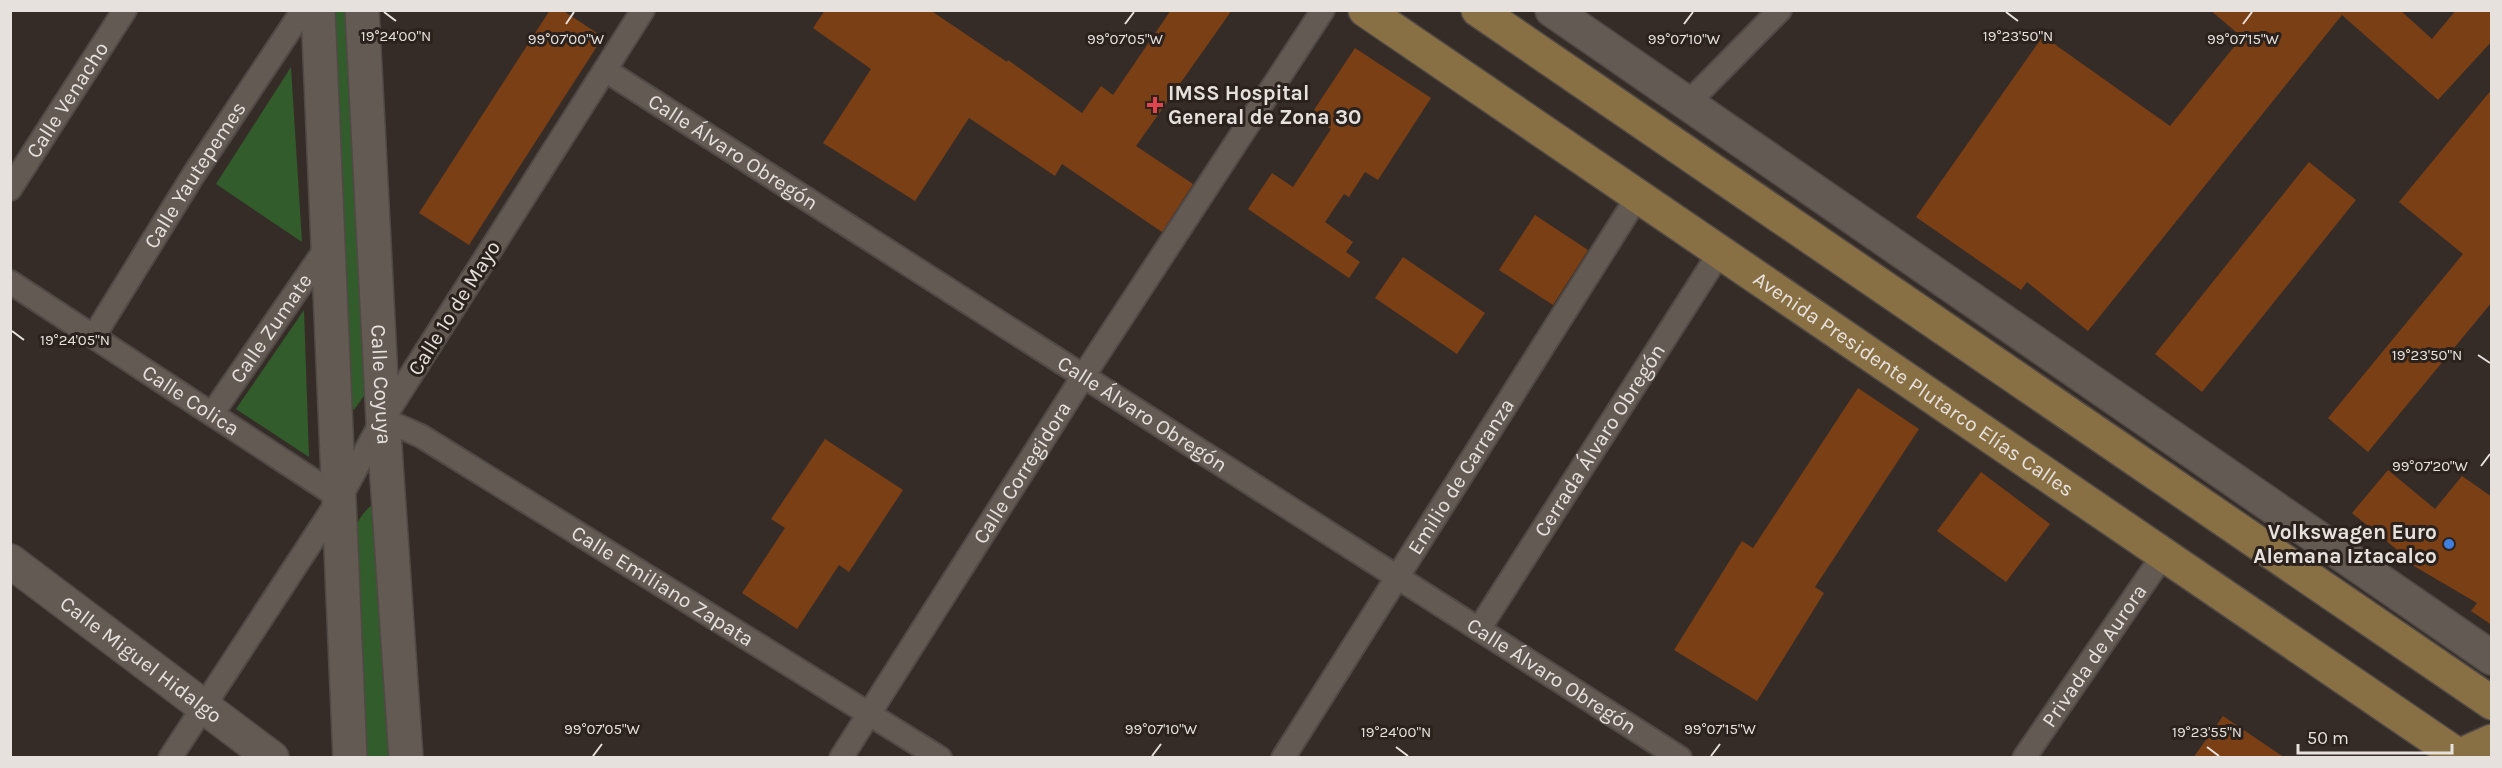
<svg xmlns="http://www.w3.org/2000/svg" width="2502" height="768" viewBox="0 0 2502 768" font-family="Karla,sans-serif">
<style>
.green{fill:#325c2b}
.building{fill:#7b3f16}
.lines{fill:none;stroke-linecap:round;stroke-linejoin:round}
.street-casing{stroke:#514945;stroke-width:26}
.secondary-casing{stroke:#514945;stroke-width:36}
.primary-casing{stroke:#514945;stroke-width:36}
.street{stroke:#645a54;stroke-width:22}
.secondary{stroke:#645a54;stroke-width:33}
.primary{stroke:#897044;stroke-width:33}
.ticks{fill:none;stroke:#e7e1dd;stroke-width:2}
.health-dot{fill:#e0444e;stroke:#2b221d;stroke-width:2}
.shop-dot{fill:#3f7fe0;stroke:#2b221d;stroke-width:2}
.labels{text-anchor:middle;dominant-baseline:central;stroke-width:6;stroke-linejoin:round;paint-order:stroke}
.poi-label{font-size:21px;font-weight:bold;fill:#e7e1dd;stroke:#2b221d;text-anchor:start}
.street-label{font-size:21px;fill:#e7e1dd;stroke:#2b221d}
.ticks-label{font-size:15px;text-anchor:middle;fill:#e7e1dd;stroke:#2b221d;stroke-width:6;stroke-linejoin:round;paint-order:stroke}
</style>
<rect width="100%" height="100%" fill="#352c27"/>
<g class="green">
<polygon points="321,11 345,11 368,390 354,410 349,402"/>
<polygon points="291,67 302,242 216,184"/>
<polygon points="304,310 309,457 236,409"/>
<path d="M 376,502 L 394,757 L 358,757 L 352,534 C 358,520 364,510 376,502 Z"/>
</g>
<g class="building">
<polygon points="550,10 562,10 603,37 469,245 419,213"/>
<polygon points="825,10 930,10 1007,62 1008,60 1082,113 1101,86 1113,95 1171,10 1232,10 1136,146 1193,184 1162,232 1062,164 1055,176 969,118 915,201 823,143 871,69 813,28"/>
<polygon points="2210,10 2400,10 2432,39 2456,10 2492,10 2492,41 2438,100 2342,15 2088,331 2027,282 2021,290 1916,217 2043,36 2170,126 2242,37"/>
<polygon points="1355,48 1431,98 1378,180 1365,172 1349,197 1344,194 1325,222 1353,242 1346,252 1360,262 1349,278 1248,209 1272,173 1293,187 1331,129 1310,116"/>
<polygon points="2492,89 2492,302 2368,452 2328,418 2463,254 2399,202"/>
<polygon points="2309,162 2356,200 2202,392 2155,354"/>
<polygon points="1535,215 1588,250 1553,305 1499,270"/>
<polygon points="1403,257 1485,313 1457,354 1375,298"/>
<polygon points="1858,388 1919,429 1815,587 1824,593 1757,701 1674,650 1742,541 1753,548"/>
<polygon points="825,439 903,490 849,572 839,565 797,629 742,593 785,528 771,519"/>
<polygon points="2388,470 2435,509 2462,476 2492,497 2492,625 2471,611 2477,603 2397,556 2400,552 2352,513"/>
<polygon points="1981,472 2050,524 2006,582 1937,531"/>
<polygon points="2223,716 2285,758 2193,758"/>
</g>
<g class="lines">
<g class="street-casing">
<g id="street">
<path id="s1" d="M 605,70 L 1680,758"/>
<polyline points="1687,104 1780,10"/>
<path id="s2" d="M 10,189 L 125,10"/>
<path id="s3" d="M 10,282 L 340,498"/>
<path id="s4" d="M 94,336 L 194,174 L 299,16"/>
<path id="s5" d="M 212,414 L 329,244"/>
<path id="s6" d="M 383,419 L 421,436 L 940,758"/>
<path id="s7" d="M 1479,629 L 1720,252"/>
<polyline points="170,758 340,498 383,419 643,10"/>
<path id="s8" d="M 841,758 L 1084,375 L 1323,10"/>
<path id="s9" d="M 1283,758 L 1638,196"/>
<path id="s10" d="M 2024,758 L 2164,554"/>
</g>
</g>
<g class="secondary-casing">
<g id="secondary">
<polyline points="318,10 350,758"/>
<path id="s11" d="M 362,10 L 383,419 L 406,758"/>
<polyline points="1552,10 2492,658"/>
<path id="s12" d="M 10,561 L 272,758"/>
</g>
</g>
<g class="primary-casing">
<g id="primary">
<path id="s13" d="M 1365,10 L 2462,758"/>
<polyline points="1478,10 2492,703"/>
<polyline points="2454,758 2492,741"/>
</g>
</g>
<use href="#street" class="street"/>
<use href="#secondary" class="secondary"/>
<use href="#primary" class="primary"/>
</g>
<path class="ticks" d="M 384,12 L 396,21M 2006,12 L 2018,21M 566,24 L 574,12M 1125,24 L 1134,12M 1684,24 L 1693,12M 2243,24 L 2252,12M 12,331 L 24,340M 2478,355 L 2490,363M 2481,466 L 2490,454M 1396,747 L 1408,756M 2207,747 L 2219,756M 593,756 L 602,744M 1152,756 L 1161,744M 1711,756 L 1720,744"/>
<path class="health-dot" d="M1152 96h6v6h6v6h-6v6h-6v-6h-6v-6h6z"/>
<circle class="shop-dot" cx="2449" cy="544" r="6"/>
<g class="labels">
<g class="poi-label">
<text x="1168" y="93">IMSS Hospital<tspan x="1168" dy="24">General de Zona 30</tspan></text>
<text x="2437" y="532" text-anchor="end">Volkswagen Euro<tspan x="2437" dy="24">Alemana Iztacalco</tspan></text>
</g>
<g class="street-label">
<text stroke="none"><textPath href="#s2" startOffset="106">Calle Venacho</textPath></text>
<text stroke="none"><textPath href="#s1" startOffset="152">Calle Álvaro Obregón</textPath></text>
<text stroke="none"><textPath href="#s4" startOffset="190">Calle Yautepemes</textPath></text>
<text transform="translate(454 308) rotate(-58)">Calle 1º de Mayo</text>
<text stroke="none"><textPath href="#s5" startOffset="104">Calle Zumate</textPath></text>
<text stroke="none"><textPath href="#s11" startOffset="375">Calle Coyuya</textPath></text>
<text stroke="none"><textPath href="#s13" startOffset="664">Avenida Presidente Plutarco Elías Calles</textPath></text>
<text stroke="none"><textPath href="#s3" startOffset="216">Calle Colica</textPath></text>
<text stroke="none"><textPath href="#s1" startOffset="638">Calle Álvaro Obregón</textPath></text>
<text stroke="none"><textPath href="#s7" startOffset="224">Cerrada Álvaro Obregón</textPath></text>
<text stroke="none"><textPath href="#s8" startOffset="338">Calle Corregidora</textPath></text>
<text stroke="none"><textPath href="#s9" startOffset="333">Emilio de Carranza</textPath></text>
<text stroke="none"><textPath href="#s6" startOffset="326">Calle Emiliano Zapata</textPath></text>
<text stroke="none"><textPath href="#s10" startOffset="124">Privada de Aurora</textPath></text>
<text stroke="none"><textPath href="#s12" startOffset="164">Calle Miguel Hidalgo</textPath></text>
<text stroke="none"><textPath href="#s1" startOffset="1124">Calle Álvaro Obregón</textPath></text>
</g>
</g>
<g class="ticks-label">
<text x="396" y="41">19°24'00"N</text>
<text x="2018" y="41">19°23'50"N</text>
<text x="2243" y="44">99°07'15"W</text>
<text x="566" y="44">99°07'00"W</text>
<text x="1125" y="44">99°07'05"W</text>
<text x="1684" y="44">99°07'10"W</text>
<text x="75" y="345">19°24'05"N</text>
<text x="2427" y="360">19°23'50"N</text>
<text x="2430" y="471">99°07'20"W</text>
<text x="602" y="734">99°07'05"W</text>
<text x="1161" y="734">99°07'10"W</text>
<text x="1720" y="734">99°07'15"W</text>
<text x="1396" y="737">19°24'00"N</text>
<text x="2207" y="737">19°23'55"N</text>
</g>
<rect width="2502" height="768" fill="none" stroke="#e7e1dd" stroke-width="24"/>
<path d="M2298 744v9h154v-9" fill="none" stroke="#e7e1dd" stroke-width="3"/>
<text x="2307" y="744" font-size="18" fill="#e7e1dd" stroke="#2b221d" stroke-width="4.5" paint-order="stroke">50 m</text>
</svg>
